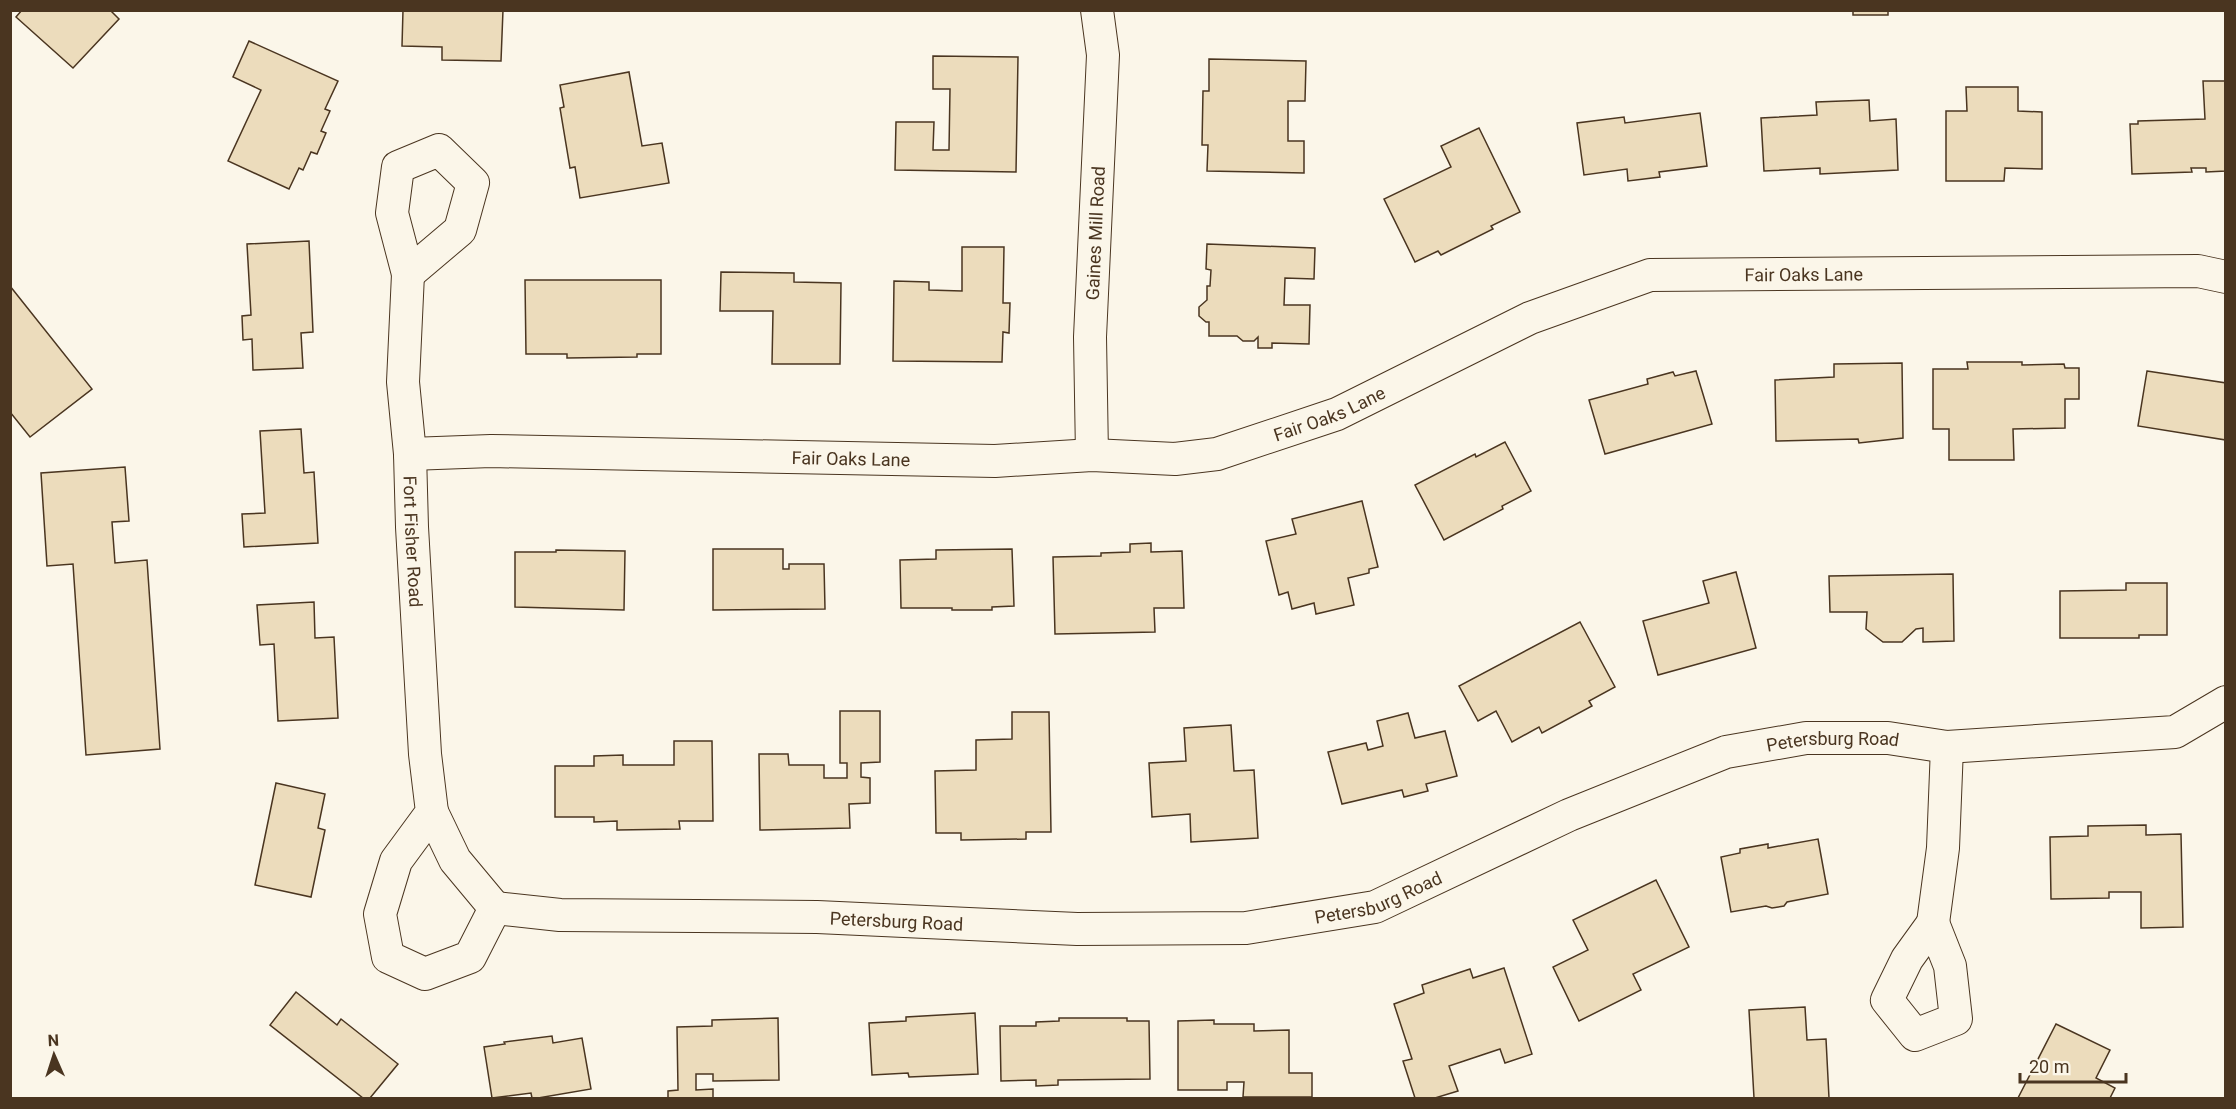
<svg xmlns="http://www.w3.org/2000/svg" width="2236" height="1109" viewBox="0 0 2236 1109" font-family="Roboto,sans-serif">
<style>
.building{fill:#ecdcbc;stroke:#4a3520;stroke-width:1.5}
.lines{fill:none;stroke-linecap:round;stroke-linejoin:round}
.minor-casing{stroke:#4a3520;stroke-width:34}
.minor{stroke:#fbf6e9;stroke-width:32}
.labels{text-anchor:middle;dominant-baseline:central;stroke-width:4.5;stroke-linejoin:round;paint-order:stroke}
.street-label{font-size:18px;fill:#4a3520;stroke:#fbf6e9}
</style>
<rect width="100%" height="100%" fill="#fbf6e9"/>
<g class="building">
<polygon points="22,10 110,10 119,19 73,68 16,17"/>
<polygon points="403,10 503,10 501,61 442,60 442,47 402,46"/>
<rect x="1853" y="10" width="35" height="5"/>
<polygon points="249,41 338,81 325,109 330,111 321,131 326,133 317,154 311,152 303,170 299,168 289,189 228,161 261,90 233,77"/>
<polygon points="933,56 1018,57 1016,172 895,170 896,122 934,122 933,150 949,150 950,89 933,89"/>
<polygon points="1209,59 1306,61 1305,101 1288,101 1288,141 1304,141 1304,173 1207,171 1208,145 1202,145 1203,91 1209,91"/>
<polygon points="629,72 642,146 662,143 669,183 580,198 575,167 570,168 560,108 564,107 560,85"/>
<polygon points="2203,81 2226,81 2226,171 2206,172 2206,168 2191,168 2192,172 2132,174 2130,124 2138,124 2138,121 2205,119"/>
<polygon points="1966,87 2018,87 2018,111 2042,112 2042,169 2005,168 2004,181 1946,181 1946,111 1967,111"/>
<polygon points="1869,100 1870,121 1896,119 1898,170 1820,174 1820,168 1764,171 1761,118 1817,115 1816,102"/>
<polygon points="1700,113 1707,166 1659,172 1660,177 1628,181 1627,169 1584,175 1577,123 1624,117 1625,123"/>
<polygon points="1479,128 1520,212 1491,226 1493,229 1441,255 1438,251 1415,262 1384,199 1451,167 1441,146"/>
<polygon points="309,241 313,332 301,333 303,368 253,370 252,339 243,340 242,316 251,315 247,244"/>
<polygon points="1207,244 1315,248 1314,279 1285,278 1284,305 1310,305 1309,344 1272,343 1272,348 1258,348 1258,337 1254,341 1243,341 1237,336 1209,336 1209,322 1206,322 1199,316 1199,307 1207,300 1207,286 1210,286 1211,270 1206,269"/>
<polygon points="962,247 1004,247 1003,303 1010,303 1009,333 1003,332 1002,362 893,361 894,281 929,282 929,290 962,291"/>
<polygon points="721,272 794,273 794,282 841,283 840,364 772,364 773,311 720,311"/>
<polygon points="525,280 661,280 661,354 637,354 637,357 567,358 567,354 526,354"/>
<polygon points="10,286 92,389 30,437 10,412"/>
<polygon points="1967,362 2022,362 2022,365 2064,364 2065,368 2079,368 2079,399 2065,399 2065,428 2013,429 2014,460 1949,460 1949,429 1933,429 1933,369 1968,369"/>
<polygon points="1902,363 1903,438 1859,443 1858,439 1776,441 1775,380 1834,377 1834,364"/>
<polygon points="1696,371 1712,424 1605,454 1589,400 1648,384 1647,379 1673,372 1675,376"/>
<polygon points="2147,371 2226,383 2226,440 2138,426"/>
<polygon points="301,429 304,473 314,472 318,543 244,547 242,514 265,513 260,431"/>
<polygon points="1505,442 1531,491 1502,506 1503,509 1444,540 1415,485 1475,454 1476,457"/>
<polygon points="125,467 129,521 112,522 115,563 147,560 160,749 86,755 73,564 47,566 41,473"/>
<polygon points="1362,501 1378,567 1369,569 1369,573 1348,578 1354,605 1316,614 1314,603 1292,609 1288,592 1279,595 1266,541 1296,534 1292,519"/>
<polygon points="1151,543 1151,552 1182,551 1184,608 1154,608 1155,632 1055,634 1053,557 1101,556 1101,553 1130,552 1130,544"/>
<polygon points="713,549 783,549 783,569 789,569 789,564 824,564 825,609 713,610"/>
<polygon points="1012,549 1014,606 992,607 992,610 952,610 952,608 901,608 900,560 936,559 936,550"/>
<polygon points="556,550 625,551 624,610 515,607 515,552 556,552"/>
<polygon points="1736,572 1756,648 1658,675 1643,621 1709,603 1703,581"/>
<polygon points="1953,574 1954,641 1923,642 1923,628 1916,629 1902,642 1883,642 1866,629 1867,612 1830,612 1829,576"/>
<polygon points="2126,583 2167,583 2167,635 2139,635 2139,638 2060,638 2060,591 2126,590"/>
<polygon points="314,602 315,638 334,637 338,718 278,721 274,644 260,645 257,605"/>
<polygon points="1580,622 1615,687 1589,701 1592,706 1542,733 1539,727 1512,742 1496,711 1478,721 1459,686"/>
<polygon points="840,711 880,711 880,762 861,763 861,777 870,778 870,803 849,804 850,828 760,830 759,754 788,754 789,765 824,765 824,778 847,778 847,763 840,763"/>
<polygon points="1012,712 1049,712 1051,832 1026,832 1026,839 961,840 961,833 936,833 935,771 976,770 976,740 1012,739"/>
<polygon points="1408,713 1415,738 1445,731 1457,776 1426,784 1428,791 1404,797 1402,790 1342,804 1328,752 1366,743 1368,750 1383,746 1377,721"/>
<polygon points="1231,725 1234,771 1254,770 1258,838 1191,842 1190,814 1152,817 1149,763 1186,761 1184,728"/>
<polygon points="674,741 712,741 713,821 679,821 680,829 617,830 617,821 594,822 594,817 555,817 555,766 594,766 594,756 623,755 623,765 674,765"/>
<polygon points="276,783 325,794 318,828 325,830 311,897 255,885"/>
<polygon points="2146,825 2146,835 2181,834 2183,927 2141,928 2141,892 2109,892 2109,898 2051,899 2050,837 2088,836 2088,826"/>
<polygon points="1818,839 1828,894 1787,902 1784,906 1772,908 1766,906 1731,912 1721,857 1740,853 1740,849 1768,844 1768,848"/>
<polygon points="1656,880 1689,947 1633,974 1641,990 1579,1021 1553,967 1588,950 1573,920"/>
<polygon points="1504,968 1532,1054 1505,1063 1500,1049 1449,1066 1458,1091 1435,1098 1415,1098 1403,1061 1412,1059 1394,1004 1424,993 1422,985 1470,969 1473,978"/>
<polygon points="296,992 337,1025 341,1019 398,1064 370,1098 363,1098 270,1025"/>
<polygon points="1805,1007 1807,1040 1826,1039 1829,1098 1754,1098 1749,1010"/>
<polygon points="975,1013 978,1074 909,1077 908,1073 872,1075 869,1023 906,1021 906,1017"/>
<polygon points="778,1018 779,1080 713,1081 713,1074 696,1074 696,1090 713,1089 713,1098 668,1098 668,1091 678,1090 677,1027 712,1026 712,1020"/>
<polygon points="1059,1018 1127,1018 1127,1021 1149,1021 1150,1079 1058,1080 1058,1085 1036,1086 1036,1080 1001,1081 1000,1026 1036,1026 1036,1022 1059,1021"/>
<polygon points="1214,1020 1214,1024 1254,1024 1254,1031 1289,1030 1289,1073 1312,1073 1312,1097 1243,1097 1244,1082 1227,1082 1227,1090 1178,1090 1178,1021"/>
<polygon points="2056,1024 2110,1050 2096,1078 2115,1088 2110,1098 2018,1098"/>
<polygon points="552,1036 553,1043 582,1038 591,1089 538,1098 532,1098 531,1093 492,1098 484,1047 505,1044 504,1042"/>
</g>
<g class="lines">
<g class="minor-casing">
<g id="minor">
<polygon points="439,150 473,183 460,230 408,274 392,213 398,167"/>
<path id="s1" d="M 408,274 L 403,382 L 410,454 L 412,527 L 425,754 L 432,812 L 396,861 L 380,914 L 388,957 L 425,974 L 470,957 L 495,908"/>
<path id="s2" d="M 410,454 L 491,451 L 995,461 L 1092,455 L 1175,459 L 1217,454 L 1337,414 L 1530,318 L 1650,275 L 2198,271 L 2226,277"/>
<path id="s3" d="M 1092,455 L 1090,337 L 1103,55 L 1097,10"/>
<polyline points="432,812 455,860 495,908"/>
<path id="s4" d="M 495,908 L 560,915 L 817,917 L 1077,929 L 1246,928 L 1375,907 L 1569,815 L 1726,752 L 1806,738 L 1888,738 L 1947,747 L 2175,732 L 2226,702"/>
<polygon points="1933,923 1950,966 1956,1019 1915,1035 1887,1000 1907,959"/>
<polyline points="1933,923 1943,848 1947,747"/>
</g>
</g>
<use href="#minor" class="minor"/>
</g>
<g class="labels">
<g class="street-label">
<text stroke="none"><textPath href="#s3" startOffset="222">Gaines Mill Road</textPath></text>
<text stroke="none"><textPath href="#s2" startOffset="1431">Fair Oaks Lane</textPath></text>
<text stroke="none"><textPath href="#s2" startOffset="927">Fair Oaks Lane</textPath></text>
<text stroke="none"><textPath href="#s2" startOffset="441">Fair Oaks Lane</textPath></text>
<text stroke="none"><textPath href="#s1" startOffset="268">Fort Fisher Road</textPath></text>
<text stroke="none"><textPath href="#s4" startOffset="1374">Petersburg Road</textPath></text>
<text stroke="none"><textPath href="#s4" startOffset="888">Petersburg Road</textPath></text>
<text stroke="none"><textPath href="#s4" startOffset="402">Petersburg Road</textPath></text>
</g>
</g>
<rect width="2236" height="1109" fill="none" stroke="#4a3520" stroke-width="24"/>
<g transform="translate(54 1055) rotate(357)" stroke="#fbf6e9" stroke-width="4.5" paint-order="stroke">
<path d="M0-4.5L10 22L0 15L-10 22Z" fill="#4a3520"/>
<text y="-9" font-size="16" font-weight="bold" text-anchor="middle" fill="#4a3520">N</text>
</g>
<path d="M2020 1073v9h106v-9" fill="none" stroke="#4a3520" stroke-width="3"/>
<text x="2029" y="1073" font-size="18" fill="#4a3520" stroke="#fbf6e9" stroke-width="4.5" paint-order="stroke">20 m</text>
</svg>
